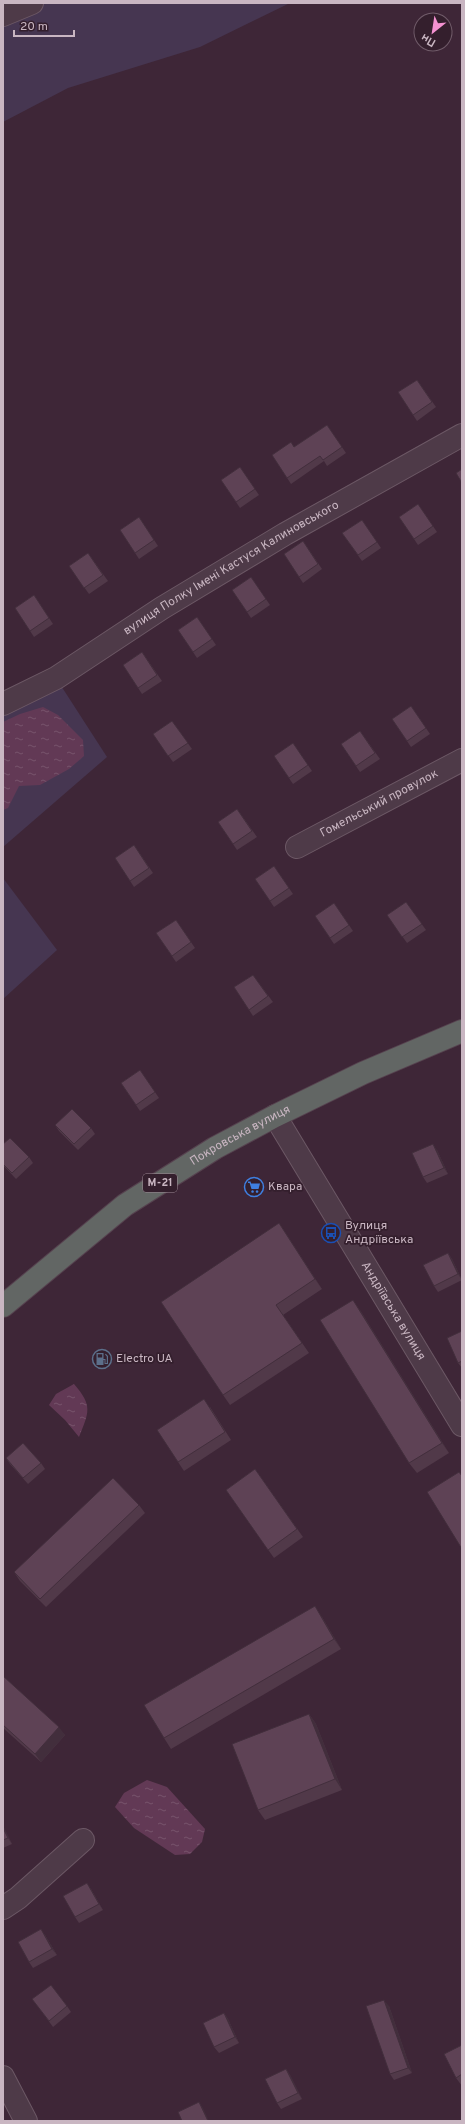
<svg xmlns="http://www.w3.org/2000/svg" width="465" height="2124" viewBox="0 0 465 2124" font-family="Overpass,sans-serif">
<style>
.grass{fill:#463651}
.water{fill:url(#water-ripples)}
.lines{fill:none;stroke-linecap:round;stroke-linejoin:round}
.minor-casing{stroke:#6c5865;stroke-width:24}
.tertiary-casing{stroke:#6c5865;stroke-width:24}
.trunk-casing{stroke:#56424f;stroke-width:24}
.minor{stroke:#4e3a48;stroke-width:22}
.tertiary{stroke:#4e3a48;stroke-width:22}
.trunk{stroke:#626664;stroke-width:22}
.wall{fill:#513949}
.shaded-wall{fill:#422e3c}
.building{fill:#5e4255;stroke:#422e3c}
.labels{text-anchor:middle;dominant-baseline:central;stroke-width:3.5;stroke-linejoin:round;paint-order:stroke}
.shield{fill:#341f2d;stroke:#9c8995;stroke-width:1}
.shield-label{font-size:11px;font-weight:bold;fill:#c9b6c2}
.street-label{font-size:12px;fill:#c9b6c2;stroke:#341f2d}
.poi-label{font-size:12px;fill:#c9b6c2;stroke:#341f2d;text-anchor:start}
</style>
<defs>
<pattern id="water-ripples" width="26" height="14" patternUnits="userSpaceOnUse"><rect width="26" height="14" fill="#623955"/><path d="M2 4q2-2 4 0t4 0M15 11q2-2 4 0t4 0" fill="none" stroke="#77536c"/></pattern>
</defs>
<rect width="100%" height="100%" fill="#3e2637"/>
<g class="grass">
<polygon points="32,3 290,3 200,47 68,88 3,122 3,15"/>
<polygon points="56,678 107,757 3,847 3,704"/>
<polygon points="3,878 57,950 3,999"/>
</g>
<g class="water">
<polygon points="43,707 58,715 83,740 84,756 69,769 40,785 19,786 8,808 3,810 3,722 20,714"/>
<path d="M 74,1384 C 93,1406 89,1412 79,1437 L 65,1420 L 49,1405 L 56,1394 Z"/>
<polygon points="147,1780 167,1787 205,1829 202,1842 190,1854 175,1855 134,1828 115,1807 124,1793"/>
</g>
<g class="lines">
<g class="minor-casing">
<g id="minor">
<polyline points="3,15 32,3"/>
<path id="s1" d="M 3,704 L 56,678 L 162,608 L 285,534 L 462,435"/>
<path id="s2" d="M 297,847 L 462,760"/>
<polyline points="3,1908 18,1898 83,1840"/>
<polyline points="3,2077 26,2121"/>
</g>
</g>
<g class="tertiary-casing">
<g id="tertiary">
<path id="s3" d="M 275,1116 L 462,1425"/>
</g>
</g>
<g class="trunk-casing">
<g id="trunk">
<path id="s4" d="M 3,1306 L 125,1205 L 215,1148 L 275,1116 L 363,1073 L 462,1031"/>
</g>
</g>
<use href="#minor" class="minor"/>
<use href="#tertiary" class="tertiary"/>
<use href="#trunk" class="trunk"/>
</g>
<g class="wall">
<polygon points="417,380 436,407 417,421 398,392"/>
<polygon points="327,425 346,453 327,466 324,461 291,484 272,455 294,447"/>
<polygon points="240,467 259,495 240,508 221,480"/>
<polygon points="418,504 437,532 418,545 399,517"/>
<polygon points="139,517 158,546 139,559 120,530"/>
<polygon points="362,520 381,548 362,561 342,533"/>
<polygon points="303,541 322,569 303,583 284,554"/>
<polygon points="88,553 108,581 89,594 69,566"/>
<polygon points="251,577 270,605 251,618 232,590"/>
<polygon points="34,595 53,624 34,637 15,608"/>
<polygon points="197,617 216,645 197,658 178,630"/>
<polygon points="142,652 162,681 142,694 123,665"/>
<polygon points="411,706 430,734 411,747 392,719"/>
<polygon points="172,721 192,749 173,762 153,734"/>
<polygon points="360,731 380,759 360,772 341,744"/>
<polygon points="293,743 312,771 293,784 274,756"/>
<polygon points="237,809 257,837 237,850 218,822"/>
<polygon points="134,845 153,873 134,887 115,858"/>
<polygon points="274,866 293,894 274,907 255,879"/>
<polygon points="406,902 426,930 407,943 387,915"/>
<polygon points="334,903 353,931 334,944 315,916"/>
<polygon points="176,920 195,948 176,962 156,933"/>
<polygon points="253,975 273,1002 253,1016 234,987"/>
<polygon points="140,1070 159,1098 140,1111 121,1083"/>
<polygon points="55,1125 91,1128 95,1134 78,1150 59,1131"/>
<polygon points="3,1144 29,1157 33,1163 16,1179 3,1165"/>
<polygon points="437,1150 448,1174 427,1183 423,1177"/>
<polygon points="279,1223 322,1289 283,1315 309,1353 230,1405 223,1395"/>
<polygon points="448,1253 452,1259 462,1280 438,1292 434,1286"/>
<polygon points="360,1310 449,1453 417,1473 409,1463"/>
<polygon points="462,1331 462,1368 458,1363"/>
<polygon points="210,1407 231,1440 184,1471 178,1462"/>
<polygon points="6,1458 41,1463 45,1469 28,1484 10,1464"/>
<polygon points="255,1469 303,1537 274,1558 226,1490"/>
<polygon points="139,1505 145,1513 46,1607 20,1581 14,1572"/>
<polygon points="322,1617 341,1649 171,1749 164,1738"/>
<polygon points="3,1676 65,1735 41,1762 3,1728"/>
<polygon points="309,1714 316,1724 342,1790 265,1820 258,1810"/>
<polygon points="3,1826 12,1844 3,1848"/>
<polygon points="91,1889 103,1910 79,1923 75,1917"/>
<polygon points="45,1935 57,1955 33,1968 29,1962"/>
<polygon points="37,2005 67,2006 71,2012 53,2027"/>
<polygon points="389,2006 412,2073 394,2080 390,2074"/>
<polygon points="224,2013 228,2019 239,2043 219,2053 214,2047"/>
<polygon points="462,2045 462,2086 456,2078"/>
<polygon points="286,2069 290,2075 302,2099 281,2109 277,2103"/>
</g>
<g class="shaded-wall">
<polygon points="433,1144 437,1150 448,1174 444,1168"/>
<polygon points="279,1223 286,1233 322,1289 315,1279"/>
<polygon points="448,1253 452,1259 462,1280 458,1274"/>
<polygon points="353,1300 360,1310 449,1453 442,1443"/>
<polygon points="315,1606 322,1617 341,1649 334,1639"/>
<polygon points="309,1714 316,1724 342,1790 335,1779"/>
<polygon points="59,1727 65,1735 41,1762 35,1754"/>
<polygon points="3,1826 12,1844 8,1838 3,1828"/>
<polygon points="87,1883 91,1889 103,1910 99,1904"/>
<polygon points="41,1929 45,1935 57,1955 52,1949"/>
<polygon points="384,2000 389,2006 412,2073 408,2068"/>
<polygon points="224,2013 228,2019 239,2043 235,2037"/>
<polygon points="286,2069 290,2075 302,2099 298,2093"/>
<polygon points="199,2102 203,2108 209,2121 208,2121"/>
</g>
<g class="building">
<polygon points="417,380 432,402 413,415 398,392"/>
<polygon points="327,425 342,447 323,460 320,456 287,478 272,455 291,442 294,447"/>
<polygon points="240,467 255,489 236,502 221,480"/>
<polygon points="462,469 462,483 456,473"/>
<polygon points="418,504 433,526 414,539 399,517"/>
<polygon points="139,517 154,540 135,553 120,530"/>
<polygon points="362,520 377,542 358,555 342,533"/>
<polygon points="303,541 318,564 299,577 284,554"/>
<polygon points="88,553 103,575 84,588 69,566"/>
<polygon points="251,577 266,599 247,612 232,590"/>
<polygon points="34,595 49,618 30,631 15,608"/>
<polygon points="197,617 212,639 193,652 178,630"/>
<polygon points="142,652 157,675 138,688 123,665"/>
<polygon points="411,706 426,728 407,741 392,719"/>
<polygon points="172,721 188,743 168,756 153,734"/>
<polygon points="360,731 375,753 356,766 341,744"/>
<polygon points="293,743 308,765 289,778 274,756"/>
<polygon points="237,809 252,831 233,844 218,822"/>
<polygon points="134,845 149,868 130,881 115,858"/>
<polygon points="274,866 289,888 270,901 255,879"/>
<polygon points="406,902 422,924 402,937 387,915"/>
<polygon points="334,903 349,925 330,938 315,916"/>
<polygon points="176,920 191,942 172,956 156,933"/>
<polygon points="253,975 268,996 249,1010 234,987"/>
<polygon points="140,1070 155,1092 136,1105 121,1083"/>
<polygon points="72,1109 91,1128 74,1144 55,1125"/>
<polygon points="10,1138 29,1157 12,1173 3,1164 3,1144"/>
<polygon points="433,1144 444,1168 423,1177 412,1153"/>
<polygon points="279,1223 315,1279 276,1305 302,1343 223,1395 161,1302"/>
<polygon points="448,1253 458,1274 434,1286 423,1265"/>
<polygon points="353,1300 442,1443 409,1463 320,1320"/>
<polygon points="462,1331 462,1361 458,1363 447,1338"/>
<polygon points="204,1399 225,1432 178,1462 157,1430"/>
<polygon points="23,1443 41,1463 23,1478 6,1458"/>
<polygon points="255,1469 297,1529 268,1550 226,1490"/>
<polygon points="459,1472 462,1476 462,1549 427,1492"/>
<polygon points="113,1478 139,1505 40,1599 14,1572"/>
<polygon points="315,1606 334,1639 164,1738 144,1705"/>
<polygon points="3,1676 59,1727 35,1754 3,1725"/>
<polygon points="309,1714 335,1779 258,1810 232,1744"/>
<polygon points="3,1828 8,1838 3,1840"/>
<polygon points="87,1883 99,1904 75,1917 63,1896"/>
<polygon points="41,1929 52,1949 29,1962 18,1942"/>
<polygon points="51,1985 67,2006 49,2021 32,1999"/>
<polygon points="384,2000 408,2068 390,2074 366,2006"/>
<polygon points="224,2013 235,2037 214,2047 203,2023"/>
<polygon points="462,2045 462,2074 456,2078 444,2054"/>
<polygon points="286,2069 298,2093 277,2103 265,2079"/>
<polygon points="199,2102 208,2121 182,2121 178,2112"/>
</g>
<defs>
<g id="supermarket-ring" transform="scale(1)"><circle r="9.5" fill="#341f2d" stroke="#3f7fe0" stroke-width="1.5"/><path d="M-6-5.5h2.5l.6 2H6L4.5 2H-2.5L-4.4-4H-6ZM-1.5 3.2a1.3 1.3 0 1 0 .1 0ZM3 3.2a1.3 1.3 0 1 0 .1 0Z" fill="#3f7fe0"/></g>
<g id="bus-ring" transform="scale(1)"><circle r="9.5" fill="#341f2d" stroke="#1a4fb4" stroke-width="1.5"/><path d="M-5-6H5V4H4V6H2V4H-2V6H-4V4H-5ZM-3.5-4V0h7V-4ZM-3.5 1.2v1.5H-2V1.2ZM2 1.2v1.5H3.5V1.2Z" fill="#1a4fb4"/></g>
<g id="fuel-ring" transform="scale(1)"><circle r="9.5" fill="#341f2d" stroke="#5c6f8a" stroke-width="1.5"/><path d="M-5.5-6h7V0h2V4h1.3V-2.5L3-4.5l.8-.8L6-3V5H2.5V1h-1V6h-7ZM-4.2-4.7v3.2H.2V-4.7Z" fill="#5c6f8a"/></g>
</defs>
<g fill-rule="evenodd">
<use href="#supermarket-ring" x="254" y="1187"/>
<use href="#bus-ring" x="331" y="1233"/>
<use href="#fuel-ring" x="102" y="1359"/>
</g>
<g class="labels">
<rect class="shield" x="143" y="1174" width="34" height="18" rx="3"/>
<g class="shield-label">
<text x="160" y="1183">М-21</text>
</g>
<g class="street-label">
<text stroke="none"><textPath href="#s1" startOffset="266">вулиця Полку Імені Кастуся Калиновського</textPath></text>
<text stroke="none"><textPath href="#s2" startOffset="93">Гомельський провулок</textPath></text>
<text stroke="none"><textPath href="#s4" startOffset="293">Покровська вулиця</textPath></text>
<text stroke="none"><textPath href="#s3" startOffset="228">Андріївська вулиця</textPath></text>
</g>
<g class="poi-label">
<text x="268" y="1187">Квара</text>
<text x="345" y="1226">Вулиця<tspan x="345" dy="14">Андріївська</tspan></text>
<text x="116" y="1359">Electro UA</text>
</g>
</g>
<rect width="465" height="2124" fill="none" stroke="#c9b6c2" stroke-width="8"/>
<g transform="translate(433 32) rotate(210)"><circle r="19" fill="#341f2d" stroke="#705b69"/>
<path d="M0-3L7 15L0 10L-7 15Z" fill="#f491d1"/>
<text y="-6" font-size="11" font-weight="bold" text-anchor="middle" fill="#c9b6c2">Пн</text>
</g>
<path d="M14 30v6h60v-6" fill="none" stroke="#c9b6c2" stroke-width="2"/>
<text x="20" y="30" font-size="12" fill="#c9b6c2" stroke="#341f2d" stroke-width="3" paint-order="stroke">20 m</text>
</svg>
